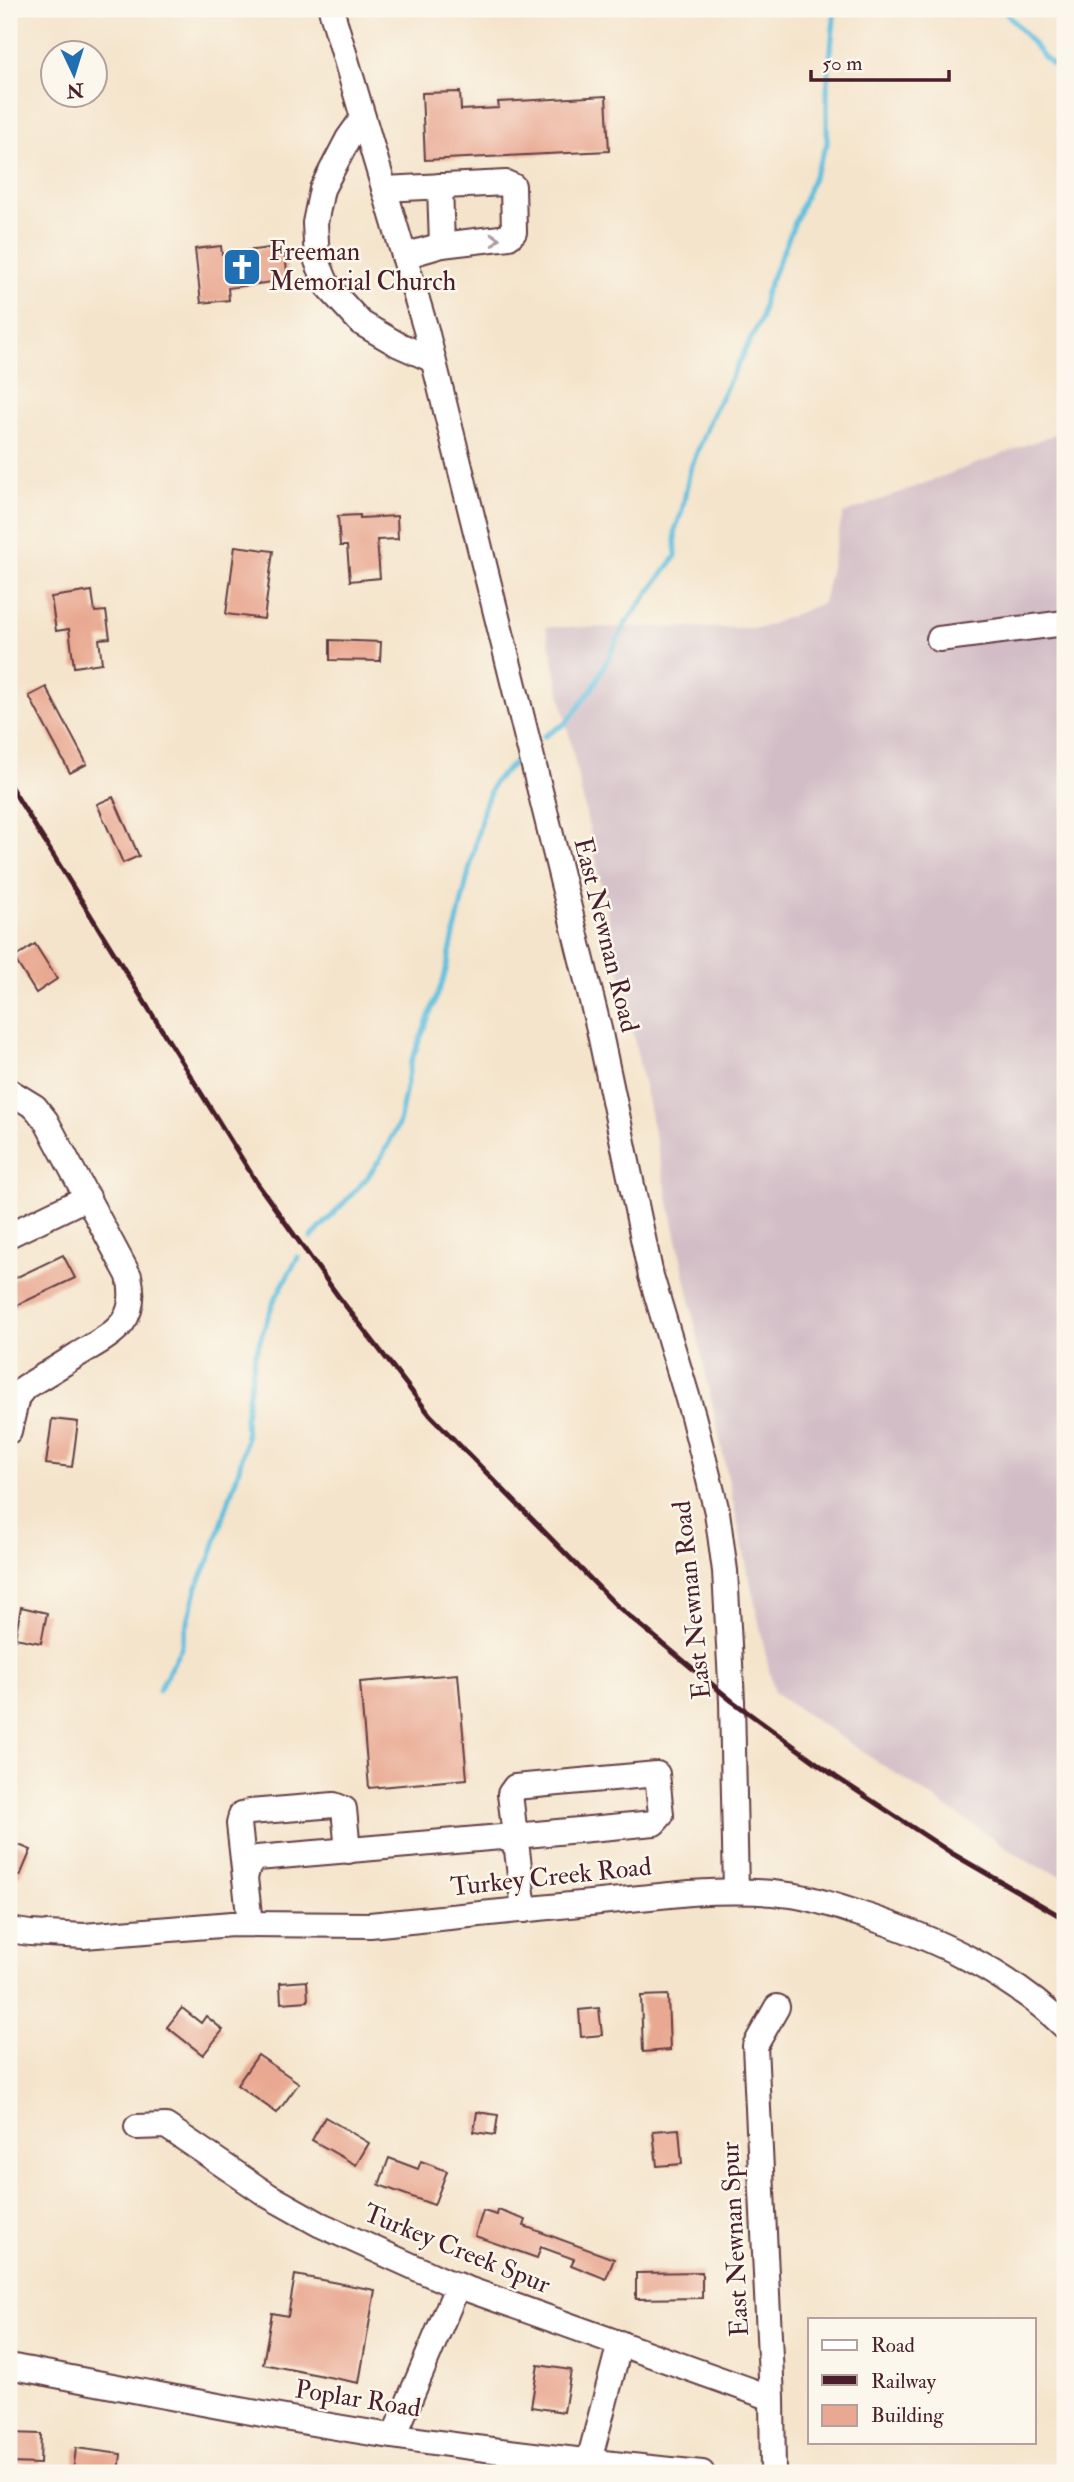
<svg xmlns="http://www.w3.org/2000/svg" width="1074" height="2482" viewBox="0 0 1074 2482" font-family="'IM FELL Double Pica',serif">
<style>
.industrial{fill:#d2bdc6}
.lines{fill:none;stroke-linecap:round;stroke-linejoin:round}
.stream{stroke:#60bfde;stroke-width:5}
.building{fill:#e9a891}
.minor-casing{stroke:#643d43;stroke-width:28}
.minor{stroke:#fff;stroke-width:24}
.rail{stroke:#4a1f2b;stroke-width:5}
.oneway{stroke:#ae9aa0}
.labels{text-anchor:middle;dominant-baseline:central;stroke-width:5;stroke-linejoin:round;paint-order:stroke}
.poi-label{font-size:26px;fill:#4a1f2b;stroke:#fbf7ec;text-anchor:start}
.street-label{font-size:26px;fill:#4a1f2b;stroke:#fbf7ec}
</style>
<rect width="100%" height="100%" fill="#fbf7ec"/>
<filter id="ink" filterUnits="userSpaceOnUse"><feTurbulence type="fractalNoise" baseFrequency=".0143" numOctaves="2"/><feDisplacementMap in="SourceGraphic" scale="14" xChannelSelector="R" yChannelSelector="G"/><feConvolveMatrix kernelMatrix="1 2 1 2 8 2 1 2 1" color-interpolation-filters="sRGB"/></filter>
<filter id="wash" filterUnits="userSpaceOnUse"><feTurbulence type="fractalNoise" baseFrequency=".00686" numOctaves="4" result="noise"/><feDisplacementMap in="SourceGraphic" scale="28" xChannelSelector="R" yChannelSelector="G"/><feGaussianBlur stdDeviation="1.57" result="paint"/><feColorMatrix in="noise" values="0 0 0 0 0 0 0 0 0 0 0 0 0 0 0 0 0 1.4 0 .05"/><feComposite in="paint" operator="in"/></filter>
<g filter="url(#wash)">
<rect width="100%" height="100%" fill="#f4e4cb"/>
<polygon class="industrial" points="1060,432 1065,432 1065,1877 1032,1864 774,1693 546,627 761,628 823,603 843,514"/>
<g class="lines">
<g class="stream">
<polyline points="1003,9 1046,59 1065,75"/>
<polyline points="543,737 566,723 594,686 626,623 676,556 675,530 682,511 690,470 712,415 761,319 765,295 827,144 827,88 835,9"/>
<polyline points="311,1238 367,1178 382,1156 399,1123 411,1062 444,978 484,807 494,782 517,760"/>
<polyline points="159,1690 181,1648 197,1586 211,1556 239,1469 246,1439 245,1417 255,1355 262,1334 274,1301 298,1257"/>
</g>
</g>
<g id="blocks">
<g class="building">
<polygon points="460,92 461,110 499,108 498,102 606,96 609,151 425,160 422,93"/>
<polygon points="221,246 222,254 284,246 288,280 228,288 229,300 201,303 195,249"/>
<polygon points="360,515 360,518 397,516 398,539 377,540 380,578 350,581 347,546 340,546 338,516"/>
<polygon points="235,546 273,551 264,619 226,614"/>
<polygon points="92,591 95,612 106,611 110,638 99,639 102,663 74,667 69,629 56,631 51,597"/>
<polygon points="330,640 381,642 380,661 330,660"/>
<polygon points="46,687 87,764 70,773 29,696"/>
<polygon points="113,797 139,856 123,863 97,804"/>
<polygon points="35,944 57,979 36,993 14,958"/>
<polygon points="63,1255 75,1278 9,1309 9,1281"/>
<polygon points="52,1419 78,1422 72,1467 46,1464"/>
<polygon points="21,1607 47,1613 41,1643 15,1638"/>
<polygon points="458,1674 467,1779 369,1788 360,1682"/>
<polygon points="9,1841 31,1850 20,1876 9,1872"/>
<polygon points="307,1981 308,2001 281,2003 280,1983"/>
<polygon points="668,1995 670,2050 643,2052 641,1996"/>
<polygon points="182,2008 201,2023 206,2016 223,2030 203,2055 167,2027"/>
<polygon points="599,2008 602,2035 581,2037 579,2010"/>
<polygon points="258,2055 299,2083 277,2113 237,2085"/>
<polygon points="477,2112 498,2115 495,2135 474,2132"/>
<polygon points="325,2117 369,2143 356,2165 312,2140"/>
<polygon points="679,2129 682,2164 657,2166 653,2131"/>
<polygon points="389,2158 418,2169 421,2161 447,2171 434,2205 379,2185"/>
<polygon points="498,2210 526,2220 524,2226 614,2259 606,2279 571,2265 574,2259 541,2247 537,2258 475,2236 483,2211 497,2215"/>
<polygon points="702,2272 702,2298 636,2299 636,2273"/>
<polygon points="295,2275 375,2290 359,2383 263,2364 272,2313 288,2316"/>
<polygon points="538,2365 571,2370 564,2412 531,2407"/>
<polygon points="9,2433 41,2434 40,2464 9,2463"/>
<polygon points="76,2448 121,2454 119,2473 73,2473"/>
</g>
</g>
</g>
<g filter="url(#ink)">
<use href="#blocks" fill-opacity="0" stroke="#643d43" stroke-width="2"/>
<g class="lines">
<g class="minor-casing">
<g id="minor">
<polyline points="331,9 426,330 599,1029 651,1276 693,1416 717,1512 725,1571 732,1701 736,1890"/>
<polyline points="363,118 348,139 322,189 315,223 317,261 328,287 361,323 397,344 433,360"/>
<polyline points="440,186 442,245"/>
<polyline points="384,189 506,183 513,186 514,232 509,237 442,245 404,256"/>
<polyline points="939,639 1065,623"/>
<path d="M 9,1091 L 35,1107 L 46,1121 L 129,1276 C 140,1323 112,1334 77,1355 C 60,1366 42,1377 25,1387 L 17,1397 L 9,1431"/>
<polyline points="9,1235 88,1197"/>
<polyline points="512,1841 515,1836 654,1823 661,1815 657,1774 515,1787 510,1794 515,1836"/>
<polyline points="245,1878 239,1824 241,1815 250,1812 334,1805 344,1809 348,1851"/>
<polyline points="250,1924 245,1878 248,1866 257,1858 501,1837 512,1841 517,1850 524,1910"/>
<path d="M 9,1930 L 30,1933 L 84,1936 L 232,1924 L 370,1925 L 690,1893 C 724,1891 756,1890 790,1895 C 813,1898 836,1906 857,1913 C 933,1937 1007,1971 1065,2027"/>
<polyline points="137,2127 166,2126 269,2196 319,2224 445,2281 772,2398"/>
<path d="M 9,2366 C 134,2390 259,2415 385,2435 C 490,2451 596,2463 702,2473"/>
<polyline points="394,2436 458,2285"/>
<polyline points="589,2461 620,2343"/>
<polyline points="773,2473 772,2398 755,2046 777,2007"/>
</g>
</g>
<use href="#minor" class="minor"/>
<polyline class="rail" points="9,784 257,1183 338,1296 430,1415 616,1605 732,1701 836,1777 953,1854 1065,1919"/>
</g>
<defs><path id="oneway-chevron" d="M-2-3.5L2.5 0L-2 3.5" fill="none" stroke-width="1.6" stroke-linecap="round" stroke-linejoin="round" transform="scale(1.75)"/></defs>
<use class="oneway" href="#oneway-chevron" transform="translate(495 239) rotate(-6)"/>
</g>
<defs>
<g id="church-square" transform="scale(2.0125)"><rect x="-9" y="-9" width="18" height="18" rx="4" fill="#1f6fb2" stroke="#fbf7ec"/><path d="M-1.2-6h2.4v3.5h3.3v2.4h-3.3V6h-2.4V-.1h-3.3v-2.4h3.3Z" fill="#fff"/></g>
</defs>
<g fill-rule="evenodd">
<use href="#church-square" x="242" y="267"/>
</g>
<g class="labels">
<g class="poi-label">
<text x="269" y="252">Freeman<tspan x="269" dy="30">Memorial Church</tspan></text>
</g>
<g class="street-label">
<text transform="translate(606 935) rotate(76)">East Newnan Road</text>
<text transform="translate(692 1600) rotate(-96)">East Newnan Road</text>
<text transform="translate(551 1877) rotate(-6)">Turkey Creek Road</text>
<text transform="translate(735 2239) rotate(-93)">East Newnan Spur</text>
<text transform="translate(457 2249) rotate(22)">Turkey Creek Spur</text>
<text transform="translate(358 2399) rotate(9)">Poplar Road</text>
</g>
</g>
<rect width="1074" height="2482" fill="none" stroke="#fbf7ec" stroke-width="35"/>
<rect x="808" y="2318" width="228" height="126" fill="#fbf7ec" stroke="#b4a19f" stroke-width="2"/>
<rect x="822" y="2340" width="35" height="10" fill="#ffffff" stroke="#b4a19f" stroke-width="2"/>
<text x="871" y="2352" font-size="21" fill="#4a1f2b">Road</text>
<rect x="822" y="2375" width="35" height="10" fill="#4a1f2b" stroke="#b4a19f" stroke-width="2"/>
<text x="871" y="2388" font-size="21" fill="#4a1f2b">Railway</text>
<rect x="822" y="2405" width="35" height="21" fill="#e9a891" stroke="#b4a19f" stroke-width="2"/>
<text x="871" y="2422" font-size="21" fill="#4a1f2b">Building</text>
<g transform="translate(74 74) rotate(176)"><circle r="33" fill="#fbf7ec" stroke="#b4a19f" stroke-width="2"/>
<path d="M0-5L12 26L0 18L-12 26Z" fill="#1f6fb2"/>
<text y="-10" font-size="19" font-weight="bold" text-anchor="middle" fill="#4a1f2b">N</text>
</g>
<path d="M811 70v10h138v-10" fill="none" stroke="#4a1f2b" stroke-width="3.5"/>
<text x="822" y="70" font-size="21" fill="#4a1f2b" stroke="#fbf7ec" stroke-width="5" paint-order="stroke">50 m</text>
</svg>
